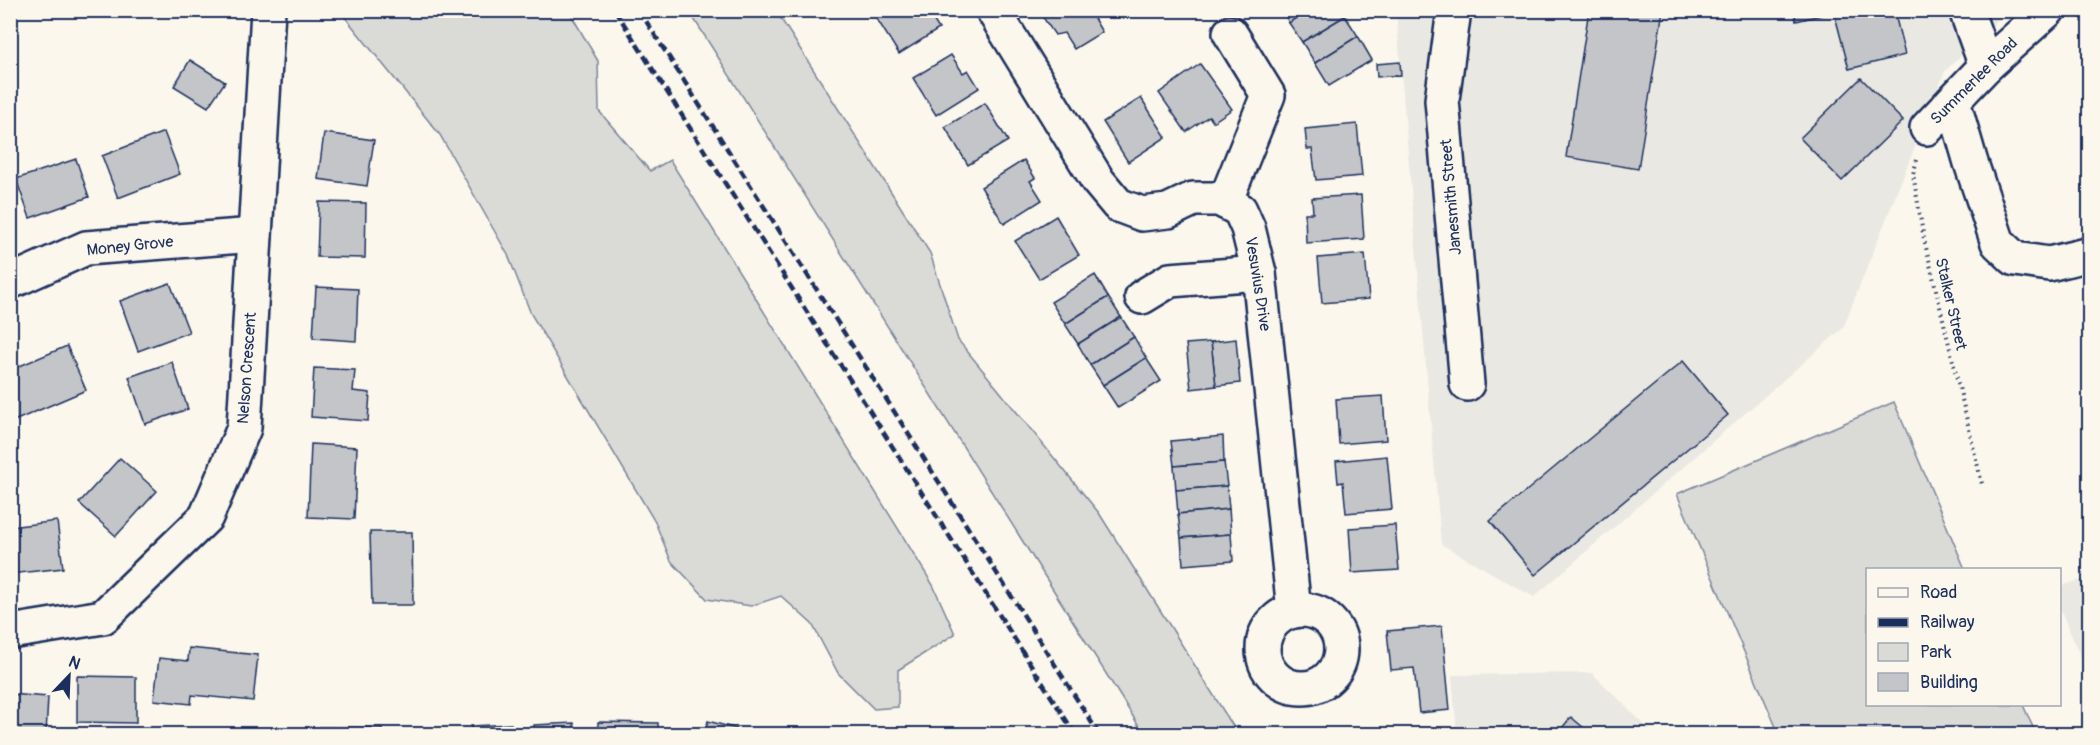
<svg xmlns="http://www.w3.org/2000/svg" width="2100" height="745" viewBox="0 0 2100 745" font-family="Pangolin,sans-serif">
<style>
.built{fill:#eae8e2}
.green{fill:#dadad7;stroke:#7a849a;stroke-width:1.5}
.building{fill:#c3c5c9;stroke:#1b2f5e;stroke-width:1.5}
.lines{fill:none;stroke-linecap:round;stroke-linejoin:round}
.minor-casing{stroke:#1b2f5e;stroke-width:38}
.path{stroke:#1b2f5e;stroke-width:4;stroke-dasharray:1.5 4.5;stroke-linecap:butt}
.minor{stroke:#fbf7ec;stroke-width:33}
.rail{stroke:#1b2f5e;stroke-width:4.5;stroke-dasharray:9 4.5;stroke-linecap:butt}
.labels{text-anchor:middle;dominant-baseline:central;stroke-width:6;stroke-linejoin:round;paint-order:stroke}
.street-label{font-size:16px;fill:#1b2f5e;stroke:#fbf7ec}
</style>
<rect width="100%" height="100%" fill="#fbf7ec"/>
<filter id="ink" filterUnits="userSpaceOnUse"><feTurbulence type="fractalNoise" baseFrequency=".0167" numOctaves="2"/><feDisplacementMap in="SourceGraphic" scale="12" xChannelSelector="R" yChannelSelector="G"/><feConvolveMatrix kernelMatrix="1 2 1 2 8 2 1 2 1" color-interpolation-filters="sRGB"/></filter>
<g filter="url(#ink)">
<g class="built">
<polygon points="1396,11 2007,11 1945,71 1843,328 1534,597 1441,544"/>
<polygon points="2089,578 2090,578 2089,677 2060,608 2060,586"/>
<polygon points="1592,673 1654,734 1457,734 1452,675"/>
</g>
<g class="green">
<polygon points="340,11 569,11 598,61 599,111 650,171 670,160 933,585 955,634 898,670 898,707 874,709 838,673 812,624 781,596 751,606 707,599 671,561 655,522 531,314 508,255 440,135"/>
<polygon points="689,11 776,11 930,253 958,340 1099,513 1238,734 1144,734"/>
<polygon points="1894,402 1965,569 1868,570 1868,704 2023,705 2036,734 1779,734 1677,494"/>
</g>
<g class="building">
<polygon points="884,10 927,10 939,29 899,54 875,16"/>
<polygon points="1038,10 1089,10 1102,32 1074,49 1064,33 1055,35"/>
<polygon points="1282,10 1308,10 1289,23"/>
<polygon points="1308,10 1342,10 1345,16 1302,42 1289,23"/>
<polygon points="1589,10 1663,10 1638,169 1566,157"/>
<polygon points="1794,10 1894,10 1905,55 1849,69 1834,12 1796,21"/>
<polygon points="1345,16 1358,36 1315,63 1302,42"/>
<polygon points="1358,36 1372,60 1329,86 1315,63"/>
<polygon points="951,55 963,73 968,70 979,88 936,115 913,78"/>
<polygon points="190,60 225,82 208,107 174,86"/>
<polygon points="1400,62 1401,75 1377,77 1376,64"/>
<polygon points="1200,64 1232,109 1213,122 1209,116 1186,132 1159,93"/>
<polygon points="1861,78 1903,121 1842,181 1800,138"/>
<polygon points="1141,98 1166,137 1128,162 1103,122"/>
<polygon points="985,103 1008,141 968,165 945,127"/>
<polygon points="1357,124 1362,176 1316,180 1312,149 1307,149 1305,129"/>
<polygon points="164,132 180,174 118,198 102,156"/>
<polygon points="324,133 374,140 367,186 318,179"/>
<polygon points="76,159 89,197 30,218 16,179"/>
<polygon points="1024,160 1035,178 1030,181 1042,200 1004,224 981,187"/>
<polygon points="1361,195 1364,239 1306,243 1305,213 1313,213 1312,198"/>
<polygon points="319,202 366,203 365,258 317,257"/>
<polygon points="1056,216 1079,255 1039,279 1015,241"/>
<polygon points="1365,254 1369,299 1322,303 1318,258"/>
<polygon points="1095,275 1108,297 1065,324 1051,302"/>
<polygon points="170,283 189,332 138,351 120,301"/>
<polygon points="316,287 358,289 356,341 313,338"/>
<polygon points="1108,297 1121,317 1078,344 1065,324"/>
<polygon points="1121,317 1134,337 1090,365 1078,344"/>
<polygon points="1134,337 1146,358 1103,385 1090,365"/>
<polygon points="1236,339 1240,383 1216,386 1211,342"/>
<polygon points="1211,342 1216,386 1191,389 1186,344"/>
<polygon points="67,346 86,390 14,421 10,412 10,370"/>
<polygon points="1146,358 1161,381 1118,408 1103,385"/>
<polygon points="1683,361 1728,415 1535,575 1490,521"/>
<polygon points="172,362 188,409 145,424 129,377"/>
<polygon points="314,368 355,370 353,391 370,393 368,421 311,417"/>
<polygon points="1383,396 1386,440 1339,444 1336,399"/>
<polygon points="1223,436 1224,462 1174,466 1171,441"/>
<polygon points="311,444 357,447 354,519 308,517"/>
<polygon points="1387,456 1392,509 1346,513 1343,482 1338,483 1336,461"/>
<polygon points="120,458 157,491 116,536 79,503"/>
<polygon points="1224,462 1227,486 1176,490 1174,466"/>
<polygon points="1227,486 1229,509 1178,514 1176,490"/>
<polygon points="1229,509 1231,534 1181,538 1178,514"/>
<polygon points="57,521 63,568 10,574 10,527"/>
<polygon points="1395,525 1399,570 1352,573 1349,528"/>
<polygon points="370,532 412,532 413,605 372,605"/>
<polygon points="1231,534 1233,561 1183,565 1181,538"/>
<polygon points="1442,626 1450,710 1419,713 1414,668 1391,670 1387,631"/>
<polygon points="189,648 258,655 253,701 192,695 191,704 154,700 159,658 188,661"/>
<polygon points="77,676 136,677 136,723 77,722"/>
<polygon points="10,694 48,697 46,734 10,734"/>
<polygon points="1571,717 1591,734 1557,734"/>
<polygon points="708,721 737,729 735,734 685,734 687,727 705,732"/>
<polygon points="598,722 658,723 658,734 598,734"/>
<polygon points="574,723 575,734 534,734 534,725"/>
<polygon points="511,724 511,734 471,734 471,726"/>
<polygon points="320,727 382,728 382,734 320,734"/>
</g>
<g class="lines">
<g class="minor-casing">
<g id="minor">
<polyline points="993,10 1098,181 1118,205 1142,214 1168,211 1193,199 1220,199 1240,210 1248,228 1259,273 1294,611"/>
<polyline points="1454,10 1442,100 1467,384"/>
<polyline points="1966,10 1986,66"/>
<polyline points="1953,101 1971,163 1998,243 2015,259 2049,264 2090,254"/>
<polyline points="1927,128 1986,66 2048,10"/>
<polyline points="1225,202 1268,95 1230,33"/>
<polyline points="10,282 86,248 255,235"/>
<polyline points="1142,297 1170,280 1259,273"/>
<circle cx="1302" cy="649" r="39"/>
<polyline points="10,632 103,617 206,517 244,428 268,10"/>
</g>
</g>
<polyline class="path" points="1917,160 1913,174 1924,239 1982,484"/>
<use href="#minor" class="minor"/>
<g class="rail">
<polyline points="615,10 1075,734"/>
<polyline points="639,10 1099,734"/>
</g>
</g>
</g>
<g class="labels">
<g class="street-label">
<text transform="translate(1974 81) rotate(-45)">Summerlee Road</text>
<text transform="translate(1451 197) rotate(-95)">Janesmith Street</text>
<text transform="translate(130 246) rotate(-6)">Money Grove</text>
<text transform="translate(1258 284) rotate(81)">Vesuvius Drive</text>
<text transform="translate(1951 304) rotate(77)">Stalker Street</text>
<text transform="translate(247 368) rotate(-86)">Nelson Crescent</text>
</g>
</g>
<rect width="2100" height="745" fill="none" stroke="#fbf7ec" stroke-width="36"/>
<rect x="18" y="18" width="2064" height="709" fill="none" stroke="#1b2f5e" stroke-width="2" filter="url(#ink)"/>
<rect x="1866" y="568" width="195" height="138" fill="#fbf7ec" stroke="#a1a7b3" stroke-width="1.5"/>
<rect x="1878" y="588" width="30" height="9" fill="#fbf7ec" stroke="#a1a7b3" stroke-width="1.5"/>
<text x="1920" y="598" font-size="18" fill="#1b2f5e">Road</text>
<rect x="1878" y="618" width="30" height="9" fill="#1b2f5e" stroke="#a1a7b3" stroke-width="1.5"/>
<text x="1920" y="628" font-size="18" fill="#1b2f5e">Railway</text>
<rect x="1878" y="643" width="30" height="18" fill="#dadad7" stroke="#a1a7b3" stroke-width="1.5"/>
<text x="1920" y="658" font-size="18" fill="#1b2f5e">Park</text>
<rect x="1878" y="673" width="30" height="18" fill="#c3c5c9" stroke="#a1a7b3" stroke-width="1.5"/>
<text x="1920" y="688" font-size="18" fill="#1b2f5e">Building</text>
<g transform="translate(69 676) rotate(23)" stroke="#fbf7ec" stroke-width="4.5" paint-order="stroke">
<path d="M0-4.5L10 22L0 15L-10 22Z" fill="#1b2f5e"/>
<text y="-9" font-size="16" font-weight="bold" text-anchor="middle" fill="#1b2f5e">N</text>
</g>
</svg>
